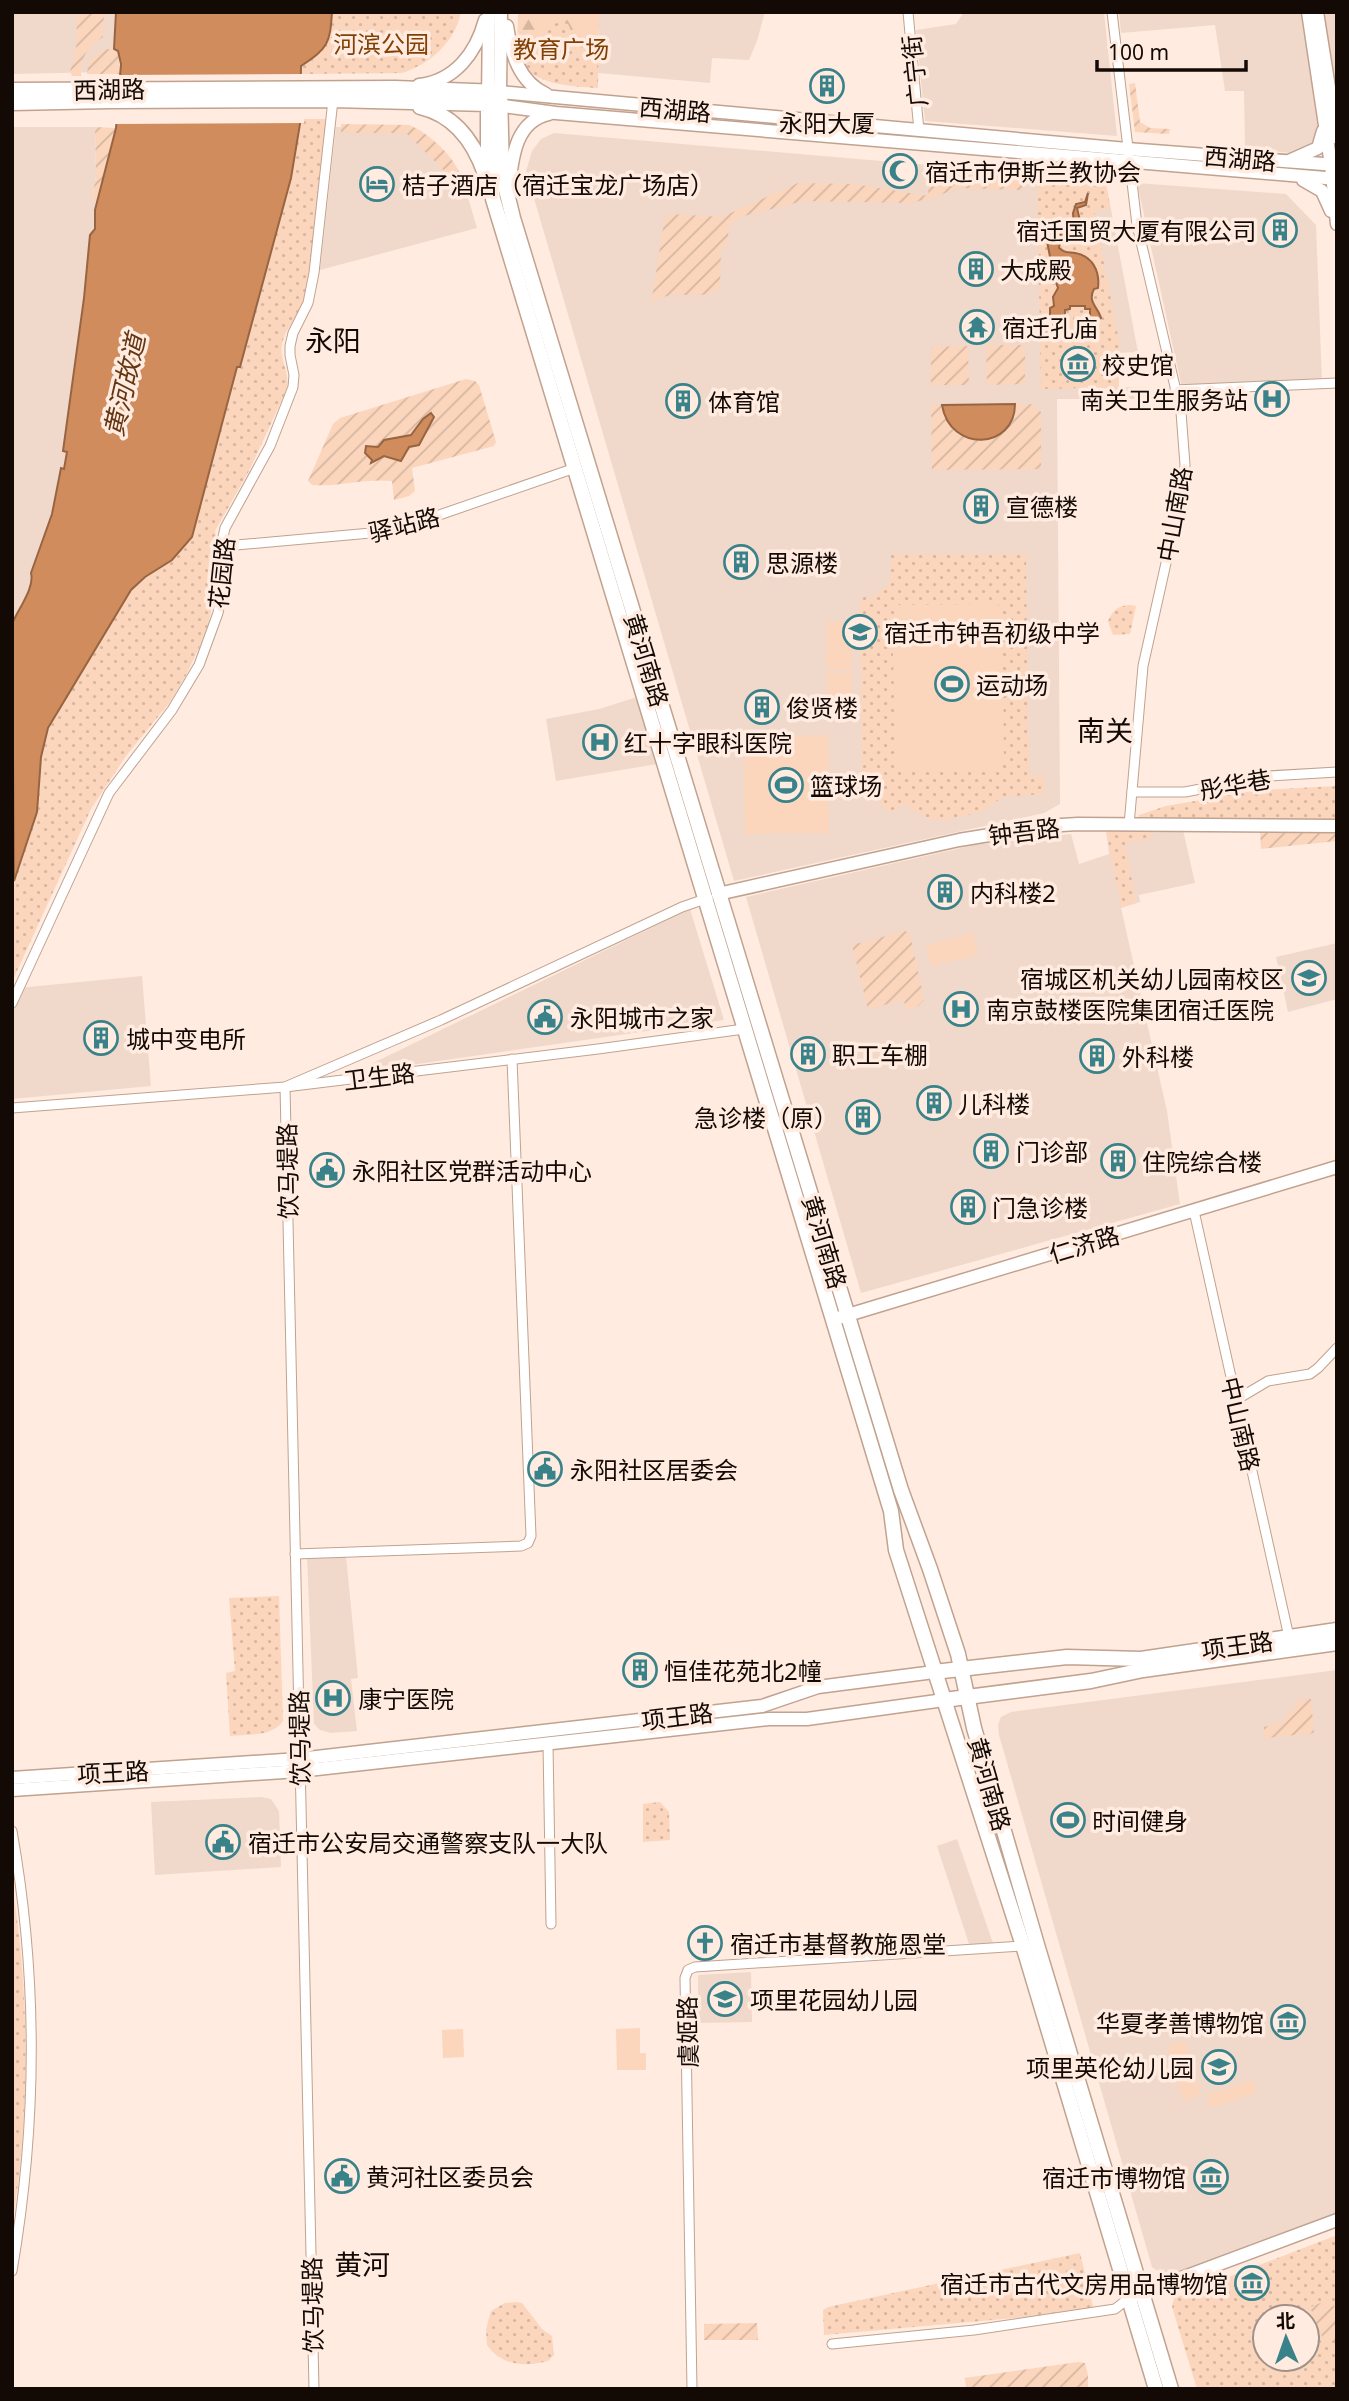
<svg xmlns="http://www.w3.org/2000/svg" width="1349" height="2401" viewBox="0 0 1349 2401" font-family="'Noto Sans','Noto Sans SC',sans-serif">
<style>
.built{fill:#f0d9cb}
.grass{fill:url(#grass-dots);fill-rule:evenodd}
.forest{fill:url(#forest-firs)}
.garden{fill:url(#garden-furrows)}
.pitch{fill:#fbd6bd}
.water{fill:#d18c5d;stroke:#986543;stroke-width:2}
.pier{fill:#ffebdf}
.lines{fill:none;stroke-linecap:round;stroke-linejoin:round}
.street-casing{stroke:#c1a28f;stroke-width:11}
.secondary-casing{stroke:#c1a28f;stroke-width:15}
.primary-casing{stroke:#c1a28f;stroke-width:17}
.street{stroke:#fff;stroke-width:9}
.secondary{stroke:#fff;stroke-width:12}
.primary{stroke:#fff;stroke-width:14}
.labels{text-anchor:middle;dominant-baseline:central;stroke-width:7;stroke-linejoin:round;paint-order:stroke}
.park-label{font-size:24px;fill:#814106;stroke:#ffebdf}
.street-label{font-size:24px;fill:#140a05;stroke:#ffebdf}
.poi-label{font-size:24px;fill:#140a05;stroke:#ffebdf;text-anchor:start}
.water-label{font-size:26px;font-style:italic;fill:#643612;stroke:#ffebdf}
.quarter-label{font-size:28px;fill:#140a05;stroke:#ffebdf}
</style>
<defs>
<pattern id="grass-dots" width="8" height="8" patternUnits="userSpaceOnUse" patternTransform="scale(1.75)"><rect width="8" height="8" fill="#fbd6bd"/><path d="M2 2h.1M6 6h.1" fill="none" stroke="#d6b6a1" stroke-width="1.8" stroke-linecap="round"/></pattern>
<pattern id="forest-firs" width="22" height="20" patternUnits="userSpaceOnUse" patternTransform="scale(1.75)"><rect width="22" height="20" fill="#fbd6bd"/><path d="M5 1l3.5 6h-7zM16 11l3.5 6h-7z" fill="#d6b6a1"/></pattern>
<pattern id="garden-furrows" width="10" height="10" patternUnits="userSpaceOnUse" patternTransform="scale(1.75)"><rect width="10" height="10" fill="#fbd6bd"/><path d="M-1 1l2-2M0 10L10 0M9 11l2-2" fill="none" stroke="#d6b6a1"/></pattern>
</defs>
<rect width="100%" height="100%" fill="#ffebdf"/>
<g class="built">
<polygon points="12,12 116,12 114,45 110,72 12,74"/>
<polygon points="599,12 765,12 757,41 749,60 712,58 710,83 598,73"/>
<polygon points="964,12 1104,12 1117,136 925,121 916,30 956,24"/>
<polygon points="1119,12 1305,12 1319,104 1319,127 1316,138 1307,147 1290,153 1245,148 1244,91 1225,91 1215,25 1121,33"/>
<polygon points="1319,12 1337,12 1337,121"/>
<polygon points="12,127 95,127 96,176 92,197 98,200 95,210 97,222 90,236 84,298 63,451 68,452 64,469 61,469 52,514 31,572 33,577 30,591 21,603 12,624"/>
<polygon points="336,127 407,127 464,184 477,228 320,270"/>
<polygon points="554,133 928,165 929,170 1106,183 1138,352 1118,353 1119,387 1146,387 1146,399 1057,399 1060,804 1044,813 734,881 526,171 532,151 541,139"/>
<polygon points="1137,183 1286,194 1316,225 1322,382 1182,388"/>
<polygon points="637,697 657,764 556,781 546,719 599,709"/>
<polygon points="1106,830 1183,830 1195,883 1139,895 1140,902 1121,908 1167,1111 1180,1204 861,1293 746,897 974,845 1062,835 1071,834 1079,864 1109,854"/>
<polygon points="690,909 724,1020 369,1071 369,1065"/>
<polygon points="1337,943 1337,999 1288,1012 1276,957"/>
<polygon points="142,976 151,1086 12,1099 12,1003 18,988"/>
<polygon points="346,1556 358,1678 351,1679 357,1731 331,1733 320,1730 314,1724 307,1557"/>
<polygon points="1337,1670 1337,2215 1173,2275 1163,2275 1152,2267 999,1735 998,1725 1001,1717 1011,1712"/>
<polygon points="261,1797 271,1799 279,1811 281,1867 155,1875 151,1802"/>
<polygon points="957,1839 994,1946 970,1947 937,1846"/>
<polygon points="751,1972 752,2022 698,2023 698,1975"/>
</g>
<g class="grass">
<path d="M 332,12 L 461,12 C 455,42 430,64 402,73 L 301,74 L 301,66 C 328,48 330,44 332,12 Z"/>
<path d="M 518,12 L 599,12 L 598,88 C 573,86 529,86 520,57 C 516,43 518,26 518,12 Z"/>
<path d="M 300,119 L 326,119 L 330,122 L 306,298 C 300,315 286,326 282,344 C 279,358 290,372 287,389 L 249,471 L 215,531 L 220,557 L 219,570 L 209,622 L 201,644 L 186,675 L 170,702 L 126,756 L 91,809 L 12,982 L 12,881 L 37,812 L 41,757 L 45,737 L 67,694 L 131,590 L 145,577 L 172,560 L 192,537 L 237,367 L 239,367 L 291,178 Z"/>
<polygon points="1056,180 1106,183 1110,208 1094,211 1121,352 1118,353 1119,387 1041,389 1037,183"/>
<polygon points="891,554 1026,554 1029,775 1044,776 1045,794 1003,797 981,812 940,821 926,818 903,804 891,813 877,801 884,793 875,779 862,780 860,597 876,597 877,590 886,588 891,577"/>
<path d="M 1129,605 L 1136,606 L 1130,634 L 1113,635 L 1108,621 C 1113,610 1118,606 1129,605 Z"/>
<polygon points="1337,786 1337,819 1139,818 1139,815 1166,806 1259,790"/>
<polygon points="1106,830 1150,830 1152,838 1125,843 1136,903 1121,907"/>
<path d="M 279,1596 L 283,1721 C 272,1737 248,1734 230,1736 L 226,1673 L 235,1671 L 229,1598 Z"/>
<polygon points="660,1802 669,1812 670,1840 643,1842 643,1804"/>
<path d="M 12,1885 C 30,1992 30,2119 12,2225 Z"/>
<path d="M 1337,2235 L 1337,2389 L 1197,2389 L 1172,2307 L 1174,2298 ZM 1265,2317 L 1307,2317 L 1307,2359 L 1265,2359 Z"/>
<polygon points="1080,2253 1094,2311 824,2335 823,2310 828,2307"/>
<path d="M 516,2302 L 522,2303 L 542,2329 L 552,2336 L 554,2355 L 548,2361 C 526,2367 501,2366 487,2345 L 486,2329 L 491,2311 L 505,2303 Z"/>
</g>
<path class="forest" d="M 518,12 L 599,12 L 598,61 L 591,58 L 587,53 L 573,52 C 568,44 574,33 568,24 L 557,22 C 546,32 533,37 518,32 Z"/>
<g class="garden">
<path d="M 77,12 L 104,12 L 103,37 C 87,47 81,57 81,76 L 72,76 L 70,71 C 79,51 76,34 77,12 Z"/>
<polygon points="105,49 118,50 120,74 87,74 89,60"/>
<polygon points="1135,83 1140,122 1150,128 1170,129 1169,134 1135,132 1129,84"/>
<path d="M 341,124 L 409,125 C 430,133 465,165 463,189 L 406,133 L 341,133 Z"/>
<polygon points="95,127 116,128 98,200 92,198 96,176"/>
<path d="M 929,170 L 1015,176 L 1022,182 L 1022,190 L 958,188 L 929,199 L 909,203 L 803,201 L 740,217 L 729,225 L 727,247 L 721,248 L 720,289 C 699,303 670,286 651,304 L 665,217 L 670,214 L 722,217 L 798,183 L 854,184 L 928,196 Z"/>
<polygon points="986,345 1025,345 1025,384 987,385"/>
<polygon points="968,346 969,385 931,385 931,347"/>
<path d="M 466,379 L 475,381 L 479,385 L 496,442 L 494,446 L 412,468 L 415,491 L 409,496 L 394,500 L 392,481 C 364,478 339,487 312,485 L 308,481 L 333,424 L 340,418 Z"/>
<polygon points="1015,404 1031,404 1041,412 1041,469 932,470 931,405 942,405 954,430 962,436 1015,410"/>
<polygon points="1260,829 1337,829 1337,841 1261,849"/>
<polygon points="905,931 910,934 924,1000 918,1006 906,1010 904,1000 868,1009 852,945"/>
<polygon points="1311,1699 1314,1733 1264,1738 1264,1727 1285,1721 1288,1712 1296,1709 1295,1700"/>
<polygon points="1331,2299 1337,2314 1337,2339 1325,2344 1310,2307"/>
<polygon points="757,2323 758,2340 704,2340 704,2324"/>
<polygon points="1078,2362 1085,2363 1088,2375 1088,2389 966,2389 965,2378"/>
</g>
<g class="pitch">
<polygon points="998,604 1002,614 1004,755 1000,768 899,770 896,760 892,620 896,605"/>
<polygon points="826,622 851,622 852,670 827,670"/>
<rect x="827" y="673" width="25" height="48"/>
<polygon points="828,735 829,833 745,834 744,737"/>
<polygon points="973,933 978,955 931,966 926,945"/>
<polygon points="640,2028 640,2053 646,2053 646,2070 617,2070 616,2029"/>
<polygon points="463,2029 464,2057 443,2058 442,2030"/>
<polygon points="1185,2041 1201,2096 1183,2101 1167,2046"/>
<polygon points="1253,2080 1257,2093 1210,2108 1206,2095"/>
</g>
<g class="water">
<path d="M 116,12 L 332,12 C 330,44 328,48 301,66 L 300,124 L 291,178 L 240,367 L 237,367 L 192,537 L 172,560 L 145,577 L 131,590 L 48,728 L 41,757 L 37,812 L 14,881 L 12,624 C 18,609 35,588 31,573 L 52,514 L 61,468 L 64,469 L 67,452 L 63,451 L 84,298 L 90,235 L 95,229 L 95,210 L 116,128 L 121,64 L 118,51 L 114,49 Z"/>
<path d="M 1088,193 L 1086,205 L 1077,208 L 1082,229 L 1079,233 L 1061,235 L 1059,248 C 1065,253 1067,252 1075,253 C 1093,256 1100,272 1098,288 L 1094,289 C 1087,302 1098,307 1101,318 L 1094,321 L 1090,317 L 1090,309 L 1085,309 L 1085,306 L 1070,306 L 1070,309 L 1065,310 C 1065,317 1064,330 1055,331 L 1050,326 L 1050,308 L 1054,306 L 1053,297 L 1058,288 L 1053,274 L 1048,272 L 1051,262 L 1047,241 L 1056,233 L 1074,226 L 1073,213 L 1076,204 L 1085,202 Z"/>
<path d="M 1015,404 C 1015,450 950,453 942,405 Z"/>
<polygon points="431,413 434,417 419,445 409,447 401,461 384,456 371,463 372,460 365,453 366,446 378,447 384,440 411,435 423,419"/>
</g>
<polygon class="pier" points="305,74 304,123 113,124 117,75"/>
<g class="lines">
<g class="street-casing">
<g id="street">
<polyline points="908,12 919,131"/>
<polyline points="1112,12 1137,225 1181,412 1185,465 1181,496 1143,666 1129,825"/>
<polyline points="1175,390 1337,383"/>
<polyline points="225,546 393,531 575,468"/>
<polyline points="1132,792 1185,792 1268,776 1337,772"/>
<polyline points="12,1003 109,793 172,710 199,665 218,613 227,562 223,537 225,528 270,446 293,387 294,375 290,355 290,346 293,333 308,303 314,273 333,100"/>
<polyline points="12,1108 285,1087 598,1049 744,1029"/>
<polyline points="1194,1211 1289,1637"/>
<polyline points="1236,1400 1268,1381 1310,1374 1318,1368 1337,1348"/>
<polyline points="295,1554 521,1546 528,1543 531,1536 512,1059"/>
<polyline points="548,1744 551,1924"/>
<path d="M 12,1831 C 38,1977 37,2126 12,2271"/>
<polyline points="832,2344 974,2330 1115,2309 1129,2298"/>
<polyline points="314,2389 285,1087 441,1020 682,907 708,898"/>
<polyline points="692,2389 685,1978 688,1970 695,1967 1023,1946"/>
</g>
</g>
<g class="secondary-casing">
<g id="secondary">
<polyline points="489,12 488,104 556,113 1337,179"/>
<polyline points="501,12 500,92 1127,149 1337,165"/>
<polyline points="1308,12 1331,165 1337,224"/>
<polyline points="1317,12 1337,138"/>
<path d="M 507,26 C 511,53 519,82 546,94"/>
<path d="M 419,85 C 455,81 476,53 485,20"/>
<polyline points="1291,160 1318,148 1323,131"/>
<polyline points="1303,180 1322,191 1331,211"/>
<path d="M 508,194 C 512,165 512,122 549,114"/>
<polyline points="718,894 959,840 1044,826 1078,824 1337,826"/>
<polyline points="838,1318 1337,1167"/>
<polyline points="12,1778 299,1759 762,1706 818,1687 934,1672"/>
<polyline points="12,1790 299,1771 769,1719 807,1719 944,1700"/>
<polyline points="1136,2295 1337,2220"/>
</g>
</g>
<g class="primary-casing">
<g id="primary">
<polyline points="12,90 395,88 500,92 502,173 513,218 901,1490 930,1569 958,1654 974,1728 1038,1948 1171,2389"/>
<polyline points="12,103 110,101 333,100 488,104 488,161 493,199 891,1511 896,1550 1025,1952 1156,2389"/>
<path d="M 420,107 C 455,115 474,142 485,174"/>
<polyline points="934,1672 1067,1657 1141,1659 1337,1630"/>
<polyline points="944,1700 1091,1681 1143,1670 1337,1643"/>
</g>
</g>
<use href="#street" class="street"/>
<use href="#secondary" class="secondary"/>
<use href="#primary" class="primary"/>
</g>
<defs>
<g id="building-ring" transform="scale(1.75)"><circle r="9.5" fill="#ffebdf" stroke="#3a8289" stroke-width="1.5"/><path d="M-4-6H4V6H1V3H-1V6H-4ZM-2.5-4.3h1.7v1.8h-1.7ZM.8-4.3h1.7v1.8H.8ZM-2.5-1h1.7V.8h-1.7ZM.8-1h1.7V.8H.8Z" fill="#3a8289"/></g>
<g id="mosque-ring" transform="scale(1.75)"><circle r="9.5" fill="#ffebdf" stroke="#3a8289" stroke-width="1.5"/><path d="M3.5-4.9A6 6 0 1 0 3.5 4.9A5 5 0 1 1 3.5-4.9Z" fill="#3a8289"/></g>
<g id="hotel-ring" transform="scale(1.75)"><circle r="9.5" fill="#ffebdf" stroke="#3a8289" stroke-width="1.5"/><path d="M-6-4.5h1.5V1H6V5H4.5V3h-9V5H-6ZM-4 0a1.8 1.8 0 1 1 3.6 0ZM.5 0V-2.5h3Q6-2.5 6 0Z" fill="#3a8289"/></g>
<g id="temple-ring" transform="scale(1.75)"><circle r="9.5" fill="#ffebdf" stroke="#3a8289" stroke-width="1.5"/><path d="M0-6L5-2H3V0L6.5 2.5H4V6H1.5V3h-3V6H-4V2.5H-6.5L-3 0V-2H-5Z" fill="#3a8289"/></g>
<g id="museum-ring" transform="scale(1.75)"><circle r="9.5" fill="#ffebdf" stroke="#3a8289" stroke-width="1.5"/><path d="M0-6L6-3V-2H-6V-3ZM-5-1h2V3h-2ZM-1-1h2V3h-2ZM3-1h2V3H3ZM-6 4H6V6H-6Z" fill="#3a8289"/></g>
<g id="hospital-ring" transform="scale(1.75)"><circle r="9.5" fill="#ffebdf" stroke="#3a8289" stroke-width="1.5"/><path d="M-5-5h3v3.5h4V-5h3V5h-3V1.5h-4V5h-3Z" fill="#3a8289"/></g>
<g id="school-ring" transform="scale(1.75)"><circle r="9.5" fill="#ffebdf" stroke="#3a8289" stroke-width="1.5"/><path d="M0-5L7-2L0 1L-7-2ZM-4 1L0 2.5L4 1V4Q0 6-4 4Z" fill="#3a8289"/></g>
<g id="stadium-ring" transform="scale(1.75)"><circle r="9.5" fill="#ffebdf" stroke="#3a8289" stroke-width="1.5"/><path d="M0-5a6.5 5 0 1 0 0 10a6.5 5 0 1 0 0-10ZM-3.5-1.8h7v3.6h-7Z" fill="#3a8289"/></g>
<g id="civic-ring" transform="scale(1.75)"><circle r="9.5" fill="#ffebdf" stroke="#3a8289" stroke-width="1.5"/><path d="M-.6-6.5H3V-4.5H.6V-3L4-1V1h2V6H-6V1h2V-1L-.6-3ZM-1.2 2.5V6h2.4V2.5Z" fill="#3a8289"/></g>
<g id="church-ring" transform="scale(1.75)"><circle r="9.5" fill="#ffebdf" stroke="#3a8289" stroke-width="1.5"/><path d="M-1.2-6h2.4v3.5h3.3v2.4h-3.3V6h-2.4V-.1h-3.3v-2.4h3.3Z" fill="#3a8289"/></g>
</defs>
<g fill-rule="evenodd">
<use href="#building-ring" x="827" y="86"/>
<use href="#mosque-ring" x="900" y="171"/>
<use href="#hotel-ring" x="377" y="184"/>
<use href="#building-ring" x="1280" y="230"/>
<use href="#building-ring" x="976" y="269"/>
<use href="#temple-ring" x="977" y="327"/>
<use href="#museum-ring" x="1078" y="364"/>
<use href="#hospital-ring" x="1272" y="399"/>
<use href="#building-ring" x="683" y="401"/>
<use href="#building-ring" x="981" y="506"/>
<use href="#building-ring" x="741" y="562"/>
<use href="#school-ring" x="860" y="632"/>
<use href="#stadium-ring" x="952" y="684"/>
<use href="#building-ring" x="762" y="707"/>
<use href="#hospital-ring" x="600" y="742"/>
<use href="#stadium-ring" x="786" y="785"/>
<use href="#building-ring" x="945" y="892"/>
<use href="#school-ring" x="1309" y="978"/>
<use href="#hospital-ring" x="961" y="1009"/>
<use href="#civic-ring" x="545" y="1017"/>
<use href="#building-ring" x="101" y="1038"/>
<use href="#building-ring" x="808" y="1054"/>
<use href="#building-ring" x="1097" y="1056"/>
<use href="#building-ring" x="934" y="1103"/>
<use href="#building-ring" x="863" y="1117"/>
<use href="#building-ring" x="991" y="1151"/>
<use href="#building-ring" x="1118" y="1161"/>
<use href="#civic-ring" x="327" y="1170"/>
<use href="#building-ring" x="968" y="1207"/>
<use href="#civic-ring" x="545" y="1469"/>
<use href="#building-ring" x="640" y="1670"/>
<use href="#hospital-ring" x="333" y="1698"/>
<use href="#stadium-ring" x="1068" y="1820"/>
<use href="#civic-ring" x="223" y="1842"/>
<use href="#church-ring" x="705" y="1943"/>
<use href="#school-ring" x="725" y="1999"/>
<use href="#museum-ring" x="1288" y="2022"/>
<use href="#school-ring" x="1219" y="2067"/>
<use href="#civic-ring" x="342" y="2176"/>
<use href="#museum-ring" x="1211" y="2177"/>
<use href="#museum-ring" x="1252" y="2283"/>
</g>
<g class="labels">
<g class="park-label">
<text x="381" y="43">河滨公园</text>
<text x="561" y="48">教育广场</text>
</g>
<g class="street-label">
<text transform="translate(914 71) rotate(-96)">广宁街</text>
<text transform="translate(109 89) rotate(-1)">西湖路</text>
<text transform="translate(675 109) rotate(5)">西湖路</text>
<text transform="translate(1240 158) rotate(5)">西湖路</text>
<text transform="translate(1174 514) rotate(-80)">中山南路</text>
<text transform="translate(404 524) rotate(-14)">驿站路</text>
<text transform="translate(221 573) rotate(-84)">花园路</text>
<text transform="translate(647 660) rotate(73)">黄河南路</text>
<text transform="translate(1235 784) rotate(-10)">彤华巷</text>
<text transform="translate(1024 831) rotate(-7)">钟吾路</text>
<text transform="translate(379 1076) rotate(-7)">卫生路</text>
<text transform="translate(287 1171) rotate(-91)">饮马堤路</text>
<text transform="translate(825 1242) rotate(73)">黄河南路</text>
<text transform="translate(1084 1244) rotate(-17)">仁济路</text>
<text transform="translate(1241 1424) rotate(77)">中山南路</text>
<text transform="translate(1237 1645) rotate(-8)">项王路</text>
<text transform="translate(677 1716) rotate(-7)">项王路</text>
<text transform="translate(299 1738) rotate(-91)">饮马堤路</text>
<text transform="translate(113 1772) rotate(-3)">项王路</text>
<text transform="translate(990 1784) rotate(74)">黄河南路</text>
<text transform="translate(687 2032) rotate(-91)">虞姬路</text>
<text transform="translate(312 2305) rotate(-91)">饮马堤路</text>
</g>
<g class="poi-label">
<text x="827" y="122" text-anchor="middle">永阳大厦</text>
<text x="925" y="171">宿迁市伊斯兰教协会</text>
<text x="402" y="184">桔子酒店（宿迁宝龙广场店）</text>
<text x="1256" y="230" text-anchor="end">宿迁国贸大厦有限公司</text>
<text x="1000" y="269">大成殿</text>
<text x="1002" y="327">宿迁孔庙</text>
<text x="1102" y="364">校史馆</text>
<text x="1248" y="399" text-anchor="end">南关卫生服务站</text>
<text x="708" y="401">体育馆</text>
<text x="1006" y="506">宣德楼</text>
<text x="766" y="562">思源楼</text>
<text x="884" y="632">宿迁市钟吾初级中学</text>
<text x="976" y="684">运动场</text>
<text x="786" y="707">俊贤楼</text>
<text x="624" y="742">红十字眼科医院</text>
<text x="810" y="785">篮球场</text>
<text x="970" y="892">内科楼2</text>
<text x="1284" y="978" text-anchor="end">宿城区机关幼儿园南校区</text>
<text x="986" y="1009">南京鼓楼医院集团宿迁医院</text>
<text x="570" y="1017">永阳城市之家</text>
<text x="126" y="1038">城中变电所</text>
<text x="832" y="1054">职工车棚</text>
<text x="1122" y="1056">外科楼</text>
<text x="958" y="1103">儿科楼</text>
<text x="838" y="1117" text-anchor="end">急诊楼（原）</text>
<text x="1016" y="1151">门诊部</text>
<text x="1142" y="1161">住院综合楼</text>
<text x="352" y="1170">永阳社区党群活动中心</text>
<text x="992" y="1207">门急诊楼</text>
<text x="570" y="1469">永阳社区居委会</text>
<text x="664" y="1670">恒佳花苑北2幢</text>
<text x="358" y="1698">康宁医院</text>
<text x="1092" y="1820">时间健身</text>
<text x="248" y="1842">宿迁市公安局交通警察支队一大队</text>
<text x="730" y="1943">宿迁市基督教施恩堂</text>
<text x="750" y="1999">项里花园幼儿园</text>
<text x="1264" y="2022" text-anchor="end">华夏孝善博物馆</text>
<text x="1194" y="2067" text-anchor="end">项里英伦幼儿园</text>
<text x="366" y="2176">黄河社区委员会</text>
<text x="1186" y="2177" text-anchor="end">宿迁市博物馆</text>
<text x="1228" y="2283" text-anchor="end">宿迁市古代文房用品博物馆</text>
</g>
<g class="water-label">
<text transform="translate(124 385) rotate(-77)">黄河故道</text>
</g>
<g class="quarter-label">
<text x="333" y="340">永阳</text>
<text x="1105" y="730">南关</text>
<text x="362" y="2264">黄河</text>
</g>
</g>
<rect width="1349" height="2401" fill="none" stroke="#140a05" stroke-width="28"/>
<g transform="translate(1286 2338) rotate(358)"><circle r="33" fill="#ffebdf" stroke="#a19188" stroke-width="2"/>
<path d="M0-5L12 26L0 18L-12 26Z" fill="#3a8289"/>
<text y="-10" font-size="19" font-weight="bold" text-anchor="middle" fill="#140a05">北</text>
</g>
<path d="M1097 60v10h149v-10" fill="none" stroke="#140a05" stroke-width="3.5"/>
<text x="1108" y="60" font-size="21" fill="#140a05" stroke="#ffebdf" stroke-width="5" paint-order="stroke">100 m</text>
</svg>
